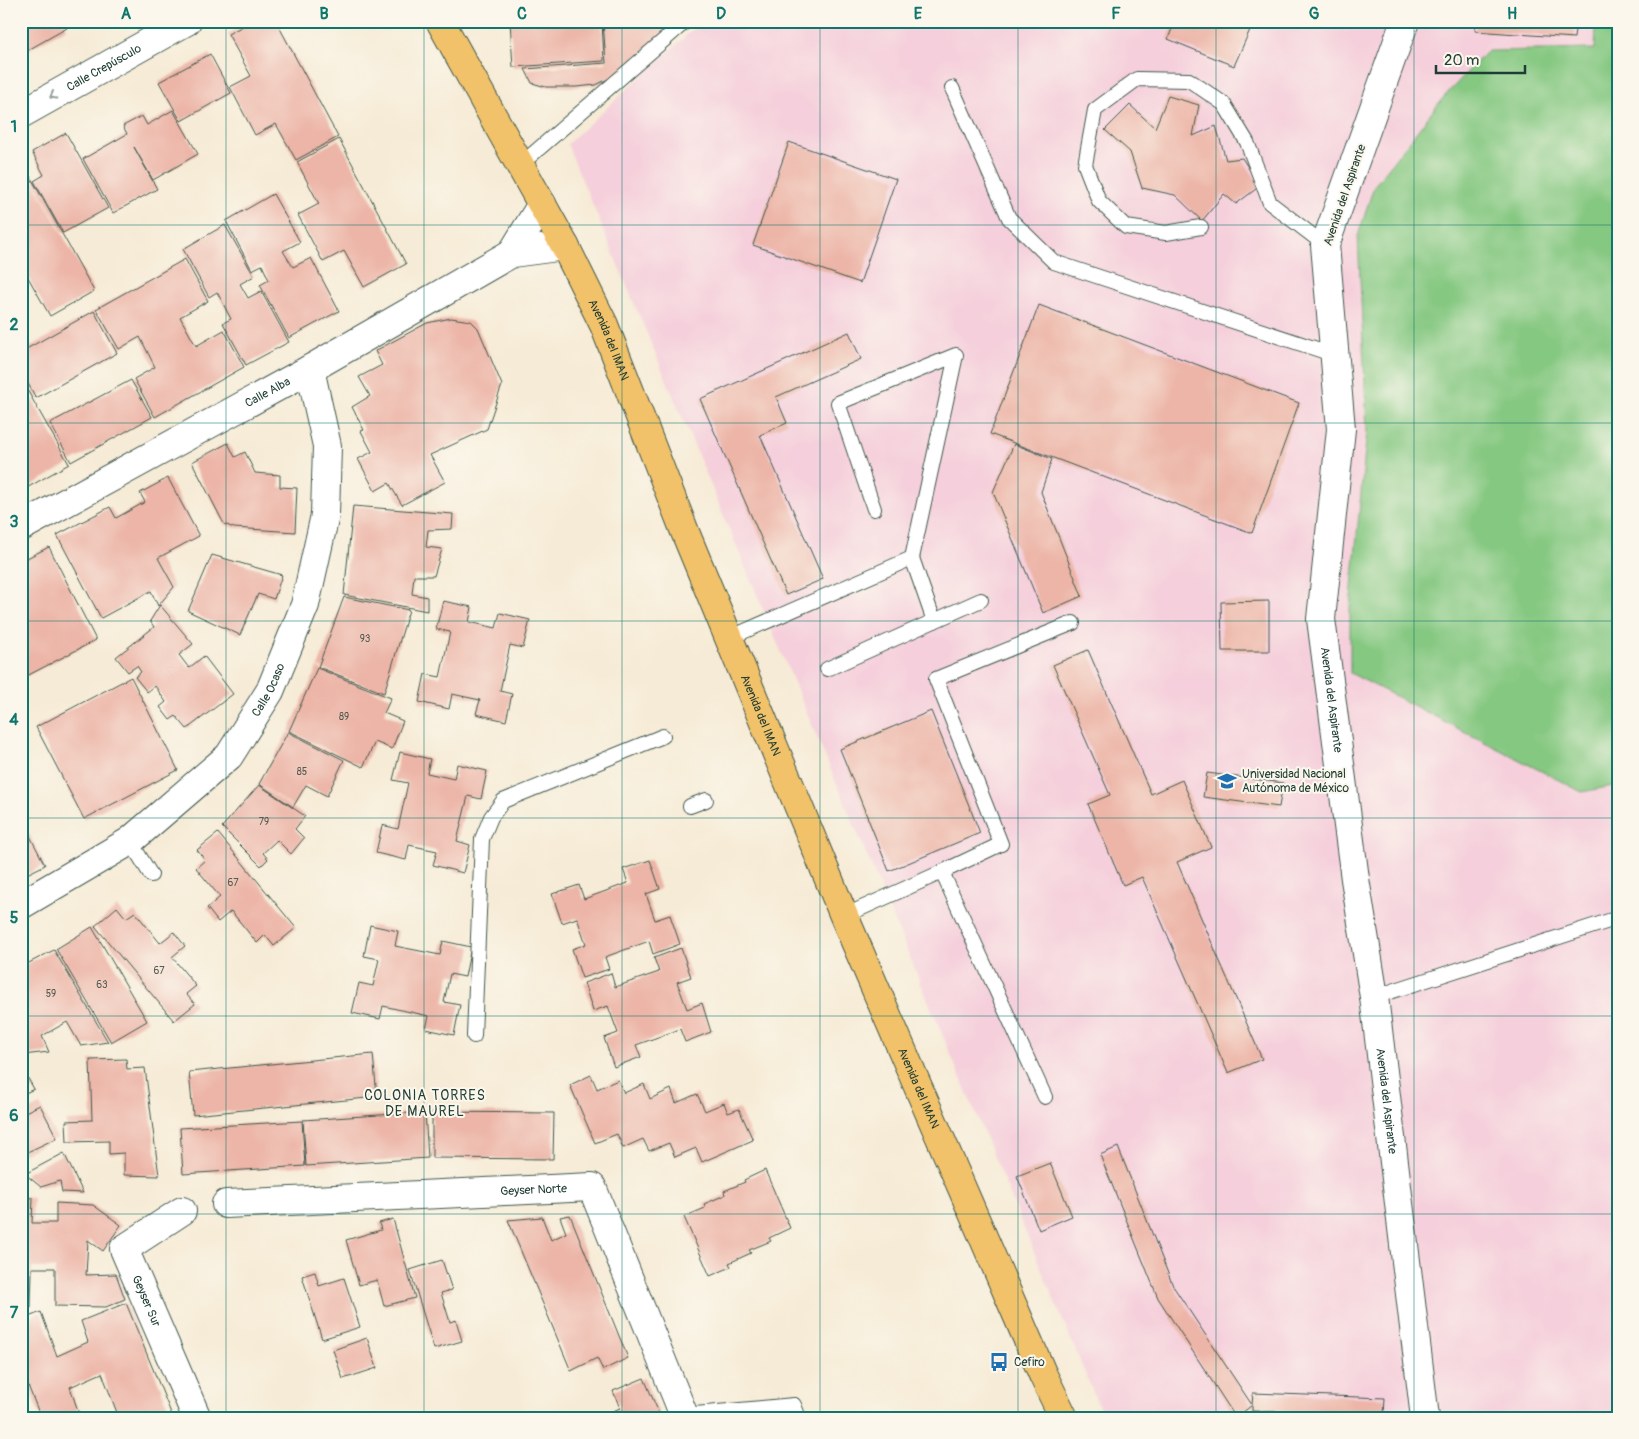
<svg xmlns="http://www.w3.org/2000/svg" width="1639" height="1439" viewBox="0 0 1639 1439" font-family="Pangolin,sans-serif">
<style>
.built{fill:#f5cfdb}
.green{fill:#85c881;stroke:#52825a}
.building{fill:#ecb5a7}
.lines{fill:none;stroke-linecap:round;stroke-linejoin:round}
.lane-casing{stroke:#3f574c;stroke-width:16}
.street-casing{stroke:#3f574c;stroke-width:30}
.primary-casing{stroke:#3f574c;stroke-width:30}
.lane{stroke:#fff;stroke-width:14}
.street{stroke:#fff;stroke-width:28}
.primary{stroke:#f2c26a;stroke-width:28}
.oneway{stroke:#8f9e9a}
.grid{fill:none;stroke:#0f766e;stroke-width:1;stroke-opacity:0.55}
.labels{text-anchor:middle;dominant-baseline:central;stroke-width:4;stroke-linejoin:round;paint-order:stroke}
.number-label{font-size:10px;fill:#525b51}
.street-label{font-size:12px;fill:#1f3d34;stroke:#fbf7ec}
.poi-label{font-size:12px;fill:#1f3d34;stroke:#fbf7ec;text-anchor:start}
.neighbourhood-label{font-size:14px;letter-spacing:1px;fill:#1f3d34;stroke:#fbf7ec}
.neatline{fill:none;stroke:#0f766e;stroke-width:2}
.grid-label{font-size:16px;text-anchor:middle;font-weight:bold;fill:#0f766e}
</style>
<rect width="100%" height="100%" fill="#fbf7ec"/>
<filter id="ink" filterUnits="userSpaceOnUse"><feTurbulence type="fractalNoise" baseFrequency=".02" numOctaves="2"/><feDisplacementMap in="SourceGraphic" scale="10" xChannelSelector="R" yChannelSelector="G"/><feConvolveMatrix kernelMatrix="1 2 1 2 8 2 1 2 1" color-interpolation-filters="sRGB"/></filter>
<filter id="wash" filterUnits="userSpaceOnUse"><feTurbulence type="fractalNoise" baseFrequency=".0096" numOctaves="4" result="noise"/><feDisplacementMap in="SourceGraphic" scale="20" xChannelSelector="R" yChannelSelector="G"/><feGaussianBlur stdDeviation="1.12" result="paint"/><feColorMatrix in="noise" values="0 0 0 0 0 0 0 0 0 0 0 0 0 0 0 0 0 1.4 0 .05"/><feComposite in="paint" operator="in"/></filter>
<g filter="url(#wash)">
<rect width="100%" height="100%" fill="#f6ebd6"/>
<polygon class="built" points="702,21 1618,21 1618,1418 1104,1418 567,144"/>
<polygon class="green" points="1596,21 1618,21 1618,785 1582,792 1350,673 1350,608 1367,430 1358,236 1374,186 1443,98 1487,51 1595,49"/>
<g id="blocks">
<g class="building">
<polygon points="21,21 63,21 67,28 21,54"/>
<polygon points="252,21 276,21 338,137 296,160 276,124 255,135 230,87 251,76 228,34"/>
<polygon points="510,21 602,21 604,61 513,67"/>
<polygon points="603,21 677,21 616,75 596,85 576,87 546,87 532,83 525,69 606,63"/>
<polygon points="1175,21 1248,21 1253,23 1234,66 1168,39"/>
<polygon points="1476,21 1576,21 1574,38 1475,31"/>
<polygon points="210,54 231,93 181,121 159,82"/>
<polygon points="1168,96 1199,105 1193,136 1216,126 1226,160 1242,158 1260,186 1236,204 1224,194 1202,221 1175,195 1142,188 1130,152 1105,130 1130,105 1155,128"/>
<polygon points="173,110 198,154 153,180 134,147 157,189 113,213 83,159 127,134 123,126 142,116 147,125"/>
<polygon points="66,133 108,208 63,233 34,181 44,175 32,152"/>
<polygon points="339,139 406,264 364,287 344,251 323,262 298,215 319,204 297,162"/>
<polygon points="789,142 896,179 860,283 753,245"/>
<polygon points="21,160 94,291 50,316 21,265"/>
<polygon points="273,194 300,242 283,251 293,267 311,258 339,311 289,338 260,285 269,280 262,265 252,270 226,221"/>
<polygon points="225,225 254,276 240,284 248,298 261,291 289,342 246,365 223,323 231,319 217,292 209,297 183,249"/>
<polygon points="185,259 208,301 180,317 196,346 224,330 244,367 155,417 134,379 155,367 140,337 119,349 96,309"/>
<polygon points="1039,305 1299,403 1252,533 990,434"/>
<polygon points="94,311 117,353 36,398 21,371 21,352"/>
<polygon points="451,318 471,321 478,328 502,385 487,429 430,455 445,482 402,505 389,483 375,491 358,459 372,452 361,431 364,430 352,407 370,396 359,377 382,365 375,351 427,323"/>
<polygon points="849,332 861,359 776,397 787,423 760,435 823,579 786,595 700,399"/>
<polygon points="21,379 69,464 23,490 21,486"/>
<polygon points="131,380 152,417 71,462 50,423"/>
<polygon points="228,443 235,457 245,452 255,473 280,475 280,487 297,488 295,532 234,528 224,524 192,462"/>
<polygon points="1014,444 1052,459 1041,492 1082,596 1043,613 993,492"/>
<polygon points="168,478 199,536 158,558 174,587 158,606 151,591 101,618 57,535 110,507 116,518 145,502 140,493"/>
<polygon points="353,506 453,514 452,529 428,530 426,547 442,549 434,576 414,576 412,594 427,597 427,611 344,595"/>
<polygon points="49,547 96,640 21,679 21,561"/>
<polygon points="212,555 282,575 274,599 258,594 240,635 188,611"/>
<polygon points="344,597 409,610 384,693 318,667"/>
<polygon points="443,601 472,607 469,622 496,628 500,613 530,620 523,648 510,645 500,691 512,694 506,721 476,714 480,700 452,694 449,709 419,702 425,674 440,677 450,632 436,629"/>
<polygon points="1269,601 1269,651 1222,651 1221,602"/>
<polygon points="160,605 193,644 179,655 189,668 204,656 233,694 187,729 176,716 170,720 160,707 166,702 155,686 147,692 135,677 141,672 137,666 128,672 116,657 154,627 150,621"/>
<polygon points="1088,650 1151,794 1182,780 1211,847 1177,862 1262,1059 1228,1073 1142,877 1123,885 1088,804 1110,795 1053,665"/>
<polygon points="317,668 391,698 384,713 403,721 392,749 375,742 363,767 289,731"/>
<polygon points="131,677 178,770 84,819 36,727"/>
<polygon points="931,711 980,833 889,871 840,749"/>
<polygon points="288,732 344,760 327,796 306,785 293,807 259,784"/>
<polygon points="400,752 430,759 427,773 454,779 457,764 487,771 481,799 468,796 457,841 470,845 463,873 433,865 437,851 409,845 406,860 376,853 382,825 398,829 408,783 393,780"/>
<polygon points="1207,773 1283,783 1279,807 1203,797"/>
<polygon points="259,785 305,816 295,829 304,838 291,854 277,840 263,853 268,859 261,866 222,827"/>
<polygon points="21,819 45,865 21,877"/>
<polygon points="218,833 296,928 274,946 265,935 257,943 231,911 218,922 207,908 220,897 196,868 205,860 197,850"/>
<polygon points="650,860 660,889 646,894 655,920 670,915 680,944 653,954 649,941 605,957 609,969 582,978 572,949 586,944 577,918 562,923 552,894 579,885 584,899 628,883 623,869"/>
<polygon points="117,907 126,918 135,912 160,943 174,932 185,946 172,957 196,986 186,994 195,1004 174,1021 95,926"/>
<polygon points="370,925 398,931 395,946 440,955 443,941 471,947 465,977 450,974 444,1002 460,1005 454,1035 426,1029 429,1016 383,1006 380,1019 352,1013 359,983 373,986 379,959 364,956"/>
<polygon points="92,927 147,1021 111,1042 56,949"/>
<polygon points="681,948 691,977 677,982 687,1009 702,1003 711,1032 685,1042 680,1029 636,1045 641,1057 614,1067 604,1038 618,1033 608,1006 593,1011 584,983 611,973 615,987 659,972 654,958"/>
<polygon points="54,950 108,1042 81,1046 67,1022 42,1036 49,1052 23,1055 21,1050 21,967"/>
<polygon points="373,1054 377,1097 193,1115 189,1072"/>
<polygon points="126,1059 127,1069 145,1068 159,1176 124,1175 124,1153 109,1154 109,1141 67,1142 66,1121 92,1120 90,1060"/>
<polygon points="21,1066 34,1089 21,1095"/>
<polygon points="591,1075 597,1089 618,1080 624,1093 644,1084 650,1099 671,1089 676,1103 697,1094 705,1111 724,1103 728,1113 739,1109 753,1140 702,1162 696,1148 675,1157 669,1143 649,1151 643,1139 623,1148 617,1134 595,1143 570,1085"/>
<polygon points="40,1105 57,1138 21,1155 21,1114"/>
<polygon points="425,1112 428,1158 306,1166 303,1120"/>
<polygon points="432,1112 554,1113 553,1159 432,1158"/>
<polygon points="302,1121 305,1166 183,1174 180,1128"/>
<polygon points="1118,1147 1173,1286 1252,1405 1253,1393 1385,1398 1384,1415 1252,1411 1252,1405 1236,1418 1158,1298 1100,1155"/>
<polygon points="64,1153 83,1193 62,1192 60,1181 41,1187 25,1174"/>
<polygon points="1050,1163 1072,1216 1039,1230 1017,1176"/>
<polygon points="765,1170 790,1228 769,1238 771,1241 749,1250 751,1253 729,1263 731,1267 710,1276 684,1217 705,1208 704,1204 725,1195 724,1191 745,1182 744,1180"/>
<polygon points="21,1197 33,1198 32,1223 56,1223 56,1203 93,1205 121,1225 103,1251 88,1240 86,1275 116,1274 125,1299 106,1307 55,1306 55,1268 32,1268 31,1308 21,1308"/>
<polygon points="570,1215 628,1358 603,1370 597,1358 571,1371 508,1220 542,1217 551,1240 566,1233 560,1217"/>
<polygon points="393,1219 415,1298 384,1306 377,1280 359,1285 346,1240 381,1230 379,1223"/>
<polygon points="442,1260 452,1290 441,1293 450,1322 456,1320 462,1341 434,1349 410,1270"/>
<polygon points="315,1272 319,1286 344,1278 360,1327 322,1339 302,1276"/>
<polygon points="126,1303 173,1418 119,1418 102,1373 70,1387 79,1414 70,1418 41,1418 21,1368 21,1320 41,1312 57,1356 88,1342 81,1321"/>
<polygon points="367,1338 377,1368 343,1379 333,1350"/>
<polygon points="644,1378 661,1418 598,1418 620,1408 613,1391"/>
</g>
</g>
</g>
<g filter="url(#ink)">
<use href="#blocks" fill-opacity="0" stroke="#3f574c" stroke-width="1"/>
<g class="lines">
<g class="lane-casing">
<g id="lane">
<polyline points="952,88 1009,218 1054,262 1335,355"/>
<polyline points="520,165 686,21"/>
<polyline points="1201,227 1166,233 1126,227 1099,201 1085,165 1095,110 1137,79 1189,80 1224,104 1247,142 1270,203 1325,245"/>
<polyline points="934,621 981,600"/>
<polyline points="729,638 912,558 956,355 838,403 874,509"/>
<polyline points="827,669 934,621 912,558"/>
<polyline points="690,806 706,800"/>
<polyline points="130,841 151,875"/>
<polyline points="942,872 1001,844 936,679 1073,623"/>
<polyline points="844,916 942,872 1045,1097"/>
<polyline points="1374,997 1618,918"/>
<polyline points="474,1036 482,839 491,817 503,801 663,736"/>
<polyline points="684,1415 794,1405 799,1418"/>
</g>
</g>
<g class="street-casing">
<g id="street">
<path id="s1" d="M 1405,21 L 1325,245 L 1341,429 L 1321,619 L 1355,879 L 1374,997 L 1425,1418"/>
<path id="s2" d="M 21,114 L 187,21"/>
<polyline points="512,253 542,204"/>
<path id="s3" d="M 21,527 L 310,369 L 512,253 L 565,246"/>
<path id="s4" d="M 21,905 L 130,841 L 229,756 L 270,691 L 305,605 L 325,515 L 327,446 L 310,369"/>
<path id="s5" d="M 226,1204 L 592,1187 L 685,1418"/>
<path id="s6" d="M 182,1211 L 124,1249 L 197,1418"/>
</g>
</g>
<g class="primary-casing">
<g id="primary">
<path id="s7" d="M 440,21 L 565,246 L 604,325 L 685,532 L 844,916 L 1043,1375 L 1064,1418"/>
</g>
</g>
<use href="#lane" class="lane"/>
<use href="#street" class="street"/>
<use href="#primary" class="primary"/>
</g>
<defs><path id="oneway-chevron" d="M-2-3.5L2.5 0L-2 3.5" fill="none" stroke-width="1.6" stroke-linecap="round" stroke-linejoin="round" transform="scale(1.25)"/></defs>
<use class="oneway" href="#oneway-chevron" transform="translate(53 96) rotate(151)"/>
</g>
<path class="grid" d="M 226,21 L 226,1418M 424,21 L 424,1418M 622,21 L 622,1418M 820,21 L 820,1418M 1018,21 L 1018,1418M 1216,21 L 1216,1418M 1414,21 L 1414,1418M 21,225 L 1618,225M 21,423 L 1618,423M 21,621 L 1618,621M 21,818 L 1618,818M 21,1016 L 1618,1016M 21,1214 L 1618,1214"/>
<defs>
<g id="university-bare" transform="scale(1.5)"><path d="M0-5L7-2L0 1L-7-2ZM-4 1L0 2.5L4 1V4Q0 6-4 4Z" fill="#1f6fb2" stroke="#fbf7ec" stroke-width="2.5" paint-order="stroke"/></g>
<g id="bus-bare" transform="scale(1.5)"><path d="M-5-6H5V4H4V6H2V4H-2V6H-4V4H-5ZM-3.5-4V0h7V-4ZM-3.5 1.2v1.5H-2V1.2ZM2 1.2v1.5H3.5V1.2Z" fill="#1f6fb2" stroke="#fbf7ec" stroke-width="2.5" paint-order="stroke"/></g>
</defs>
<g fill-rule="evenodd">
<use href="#university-bare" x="1227" y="781"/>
<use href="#bus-bare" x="999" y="1362"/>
</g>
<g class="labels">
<g class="number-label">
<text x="365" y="639">93</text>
<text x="344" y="717">89</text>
<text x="302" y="772">85</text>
<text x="264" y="822">79</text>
<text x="233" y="883">67</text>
<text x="159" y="971">67</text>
<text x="102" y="985">63</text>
<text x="51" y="994">59</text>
</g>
<g class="street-label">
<text stroke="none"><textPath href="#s2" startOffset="95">Calle Crepúsculo</textPath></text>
<text transform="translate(1345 195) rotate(-71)">Avenida del Aspirante</text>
<text stroke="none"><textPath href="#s7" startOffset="361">Avenida del IMAN</textPath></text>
<text stroke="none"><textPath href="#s3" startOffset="281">Calle Alba</textPath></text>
<text stroke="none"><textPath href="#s4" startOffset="334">Calle Ocaso</textPath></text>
<text stroke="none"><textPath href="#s1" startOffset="695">Avenida del Aspirante</textPath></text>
<text stroke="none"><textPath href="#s7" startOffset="766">Avenida del IMAN</textPath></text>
<text stroke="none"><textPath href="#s7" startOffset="1171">Avenida del IMAN</textPath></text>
<text stroke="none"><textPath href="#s1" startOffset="1100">Avenida del Aspirante</textPath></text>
<text stroke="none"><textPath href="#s5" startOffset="308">Geyser Norte</textPath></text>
<text stroke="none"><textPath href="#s6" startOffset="126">Geyser Sur</textPath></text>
</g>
<g class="poi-label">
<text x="1242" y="774">Universidad Nacional<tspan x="1242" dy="14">Autónoma de México</tspan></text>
<text x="1014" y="1362">Cefiro</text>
</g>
<g class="neighbourhood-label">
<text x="425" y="1095">COLONIA TORRES<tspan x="425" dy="16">DE MAUREL</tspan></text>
</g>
</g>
<rect width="1639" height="1439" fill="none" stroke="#fbf7ec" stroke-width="55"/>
<path d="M1436 65v8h89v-8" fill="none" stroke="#1f3d34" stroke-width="2.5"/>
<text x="1444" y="65" font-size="15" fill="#1f3d34" stroke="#fbf7ec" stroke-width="4" paint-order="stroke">20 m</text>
<rect x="28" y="28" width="1584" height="1384" class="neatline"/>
<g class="grid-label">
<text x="126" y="19">A</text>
<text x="324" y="19">B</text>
<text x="522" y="19">C</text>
<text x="721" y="19">D</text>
<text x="918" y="19">E</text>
<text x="1116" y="19">F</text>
<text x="1314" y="19">G</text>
<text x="1512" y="19">H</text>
<text x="14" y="132">1</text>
<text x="14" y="330">2</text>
<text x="14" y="527">3</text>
<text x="14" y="725">4</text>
<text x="14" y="923">5</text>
<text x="14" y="1121">6</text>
<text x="14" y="1318">7</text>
</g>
</svg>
